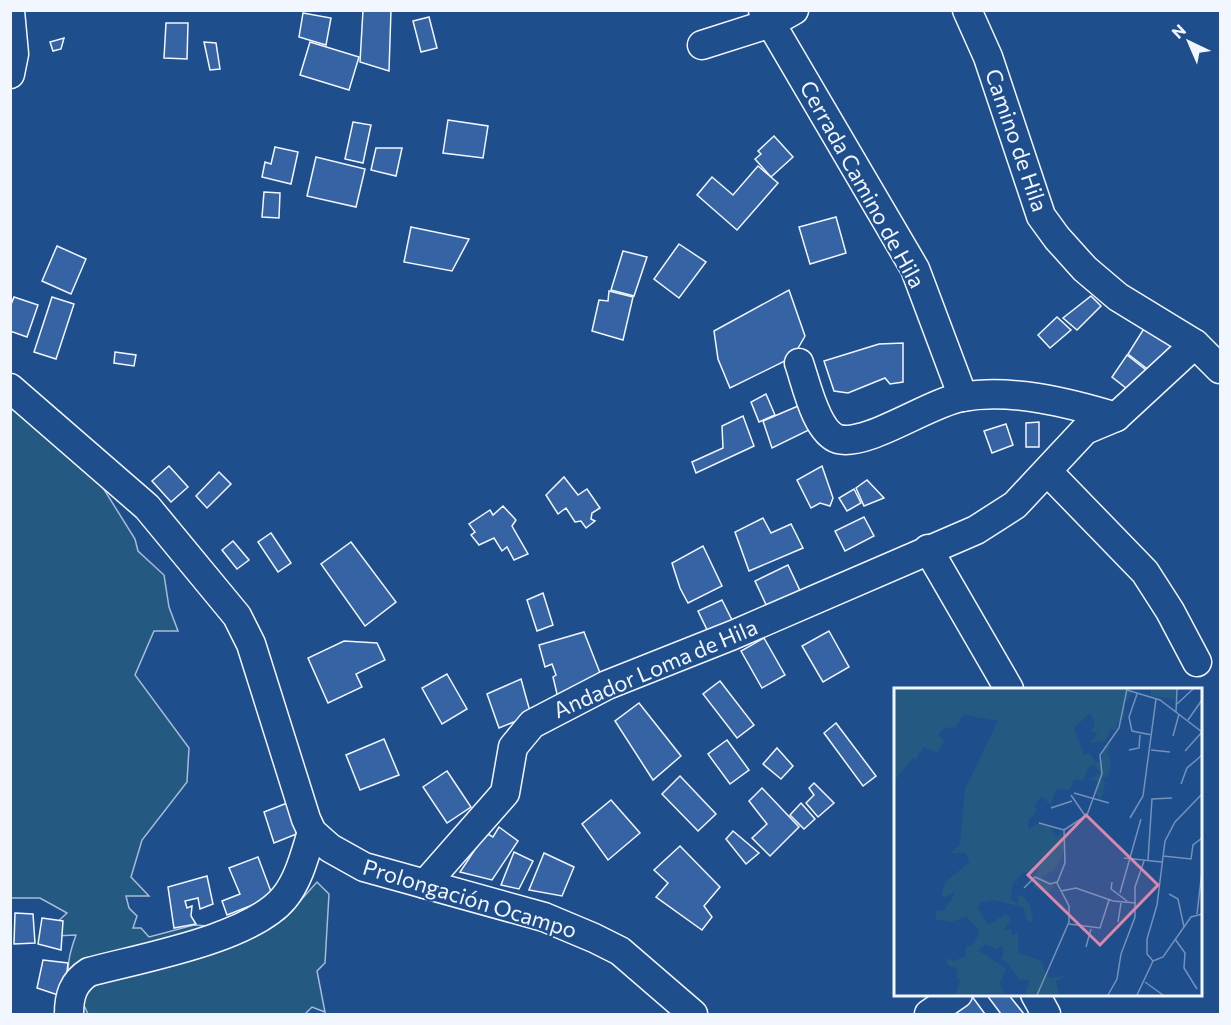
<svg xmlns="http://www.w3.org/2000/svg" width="1231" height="1025" viewBox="0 0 1231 1025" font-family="Commissioner,sans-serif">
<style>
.green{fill:#245a82;stroke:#a8bbd7;stroke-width:1.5}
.building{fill:#3563a3;stroke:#f2f6ff;stroke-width:1.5}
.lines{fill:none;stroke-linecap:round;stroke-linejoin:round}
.minor-casing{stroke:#f2f6ff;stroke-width:31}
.minor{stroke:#1f4e8c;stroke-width:28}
.labels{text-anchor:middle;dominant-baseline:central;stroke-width:4.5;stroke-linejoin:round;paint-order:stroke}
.street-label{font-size:22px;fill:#f2f6ff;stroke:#1f4e8c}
.inset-road{fill:none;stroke:#7391ba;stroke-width:1.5}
.view{fill:#da87ad;fill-opacity:0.15;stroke:#da87ad;stroke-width:3}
.inset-edge{fill:none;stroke:#f2f6ff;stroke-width:3}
</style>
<rect width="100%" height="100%" fill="#1f4e8c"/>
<path class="green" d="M 10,401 L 95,475 L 135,539 L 138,551 L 164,575 L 169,607 L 178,631 L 154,631 L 135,675 L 189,748 L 187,782 L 142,840 L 131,877 L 149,896 L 126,896 L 129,908 L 137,916 L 133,928 L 141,928 L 149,937 L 194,925 L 238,928 L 266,918 L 284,919 L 317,882 L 329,894 L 325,963 L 317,971 L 325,1012 L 312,1007 L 305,1014 L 88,1014 C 71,976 60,979 76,935 L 53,936 L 52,927 L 67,913 L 40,898 L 11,898 Z"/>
<g class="building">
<polygon points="363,10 391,10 389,71 360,62"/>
<polygon points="303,13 331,18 326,45 299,37"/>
<polygon points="429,17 437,48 421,52 413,21"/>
<polygon points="166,23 188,23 187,59 164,58"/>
<polygon points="64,38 61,49 53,51 50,42"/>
<polygon points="204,42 216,43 220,69 210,70"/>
<polygon points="310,42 359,57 349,90 300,75"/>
<polygon points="448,120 488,126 483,158 443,153"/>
<polygon points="353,122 371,125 363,163 345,159"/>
<polygon points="774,136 793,157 771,177 755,159 761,154 758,151"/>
<polygon points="275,147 298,152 291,184 262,177 265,162 271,164"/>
<polygon points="376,148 402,148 396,176 371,170"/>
<polygon points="316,157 365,169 356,207 307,196"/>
<polygon points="758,166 778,183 737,230 697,195 712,177 733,195"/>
<polygon points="264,192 280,193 279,218 262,217"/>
<polygon points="836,217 846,253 810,264 799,227"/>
<polygon points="411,227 469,239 452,271 404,262"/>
<polygon points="679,244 706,262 679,298 654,279"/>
<polygon points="57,246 86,259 71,294 42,281"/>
<polygon points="623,251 647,257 634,296 611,290"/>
<polygon points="789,290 805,336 793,357 730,388 718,359 714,331"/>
<polygon points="609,291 633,297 623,340 592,331 599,300 608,301"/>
<polygon points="1091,296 1101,306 1077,330 1063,318"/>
<polygon points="14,297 38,305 27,337 10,331 10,307"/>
<polygon points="52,297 74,304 56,359 34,352"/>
<polygon points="1057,317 1071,330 1050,348 1038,335"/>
<polygon points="1150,319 1183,342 1150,371 1128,354"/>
<polygon points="903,343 903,382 890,384 885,378 848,393 834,391 824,361 879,344"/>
<polygon points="115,352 136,355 134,366 114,363"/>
<polygon points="1127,355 1146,370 1126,388 1112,377"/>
<polygon points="766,394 775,415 759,422 751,402"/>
<polygon points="805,403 817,426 772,448 763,421"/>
<polygon points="743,416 754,446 696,473 692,462 723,448 722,426"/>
<polygon points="1039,422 1039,447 1026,447 1026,423"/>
<polygon points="1006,424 1013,445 992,453 984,431"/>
<polygon points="169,466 188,487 171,502 152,481"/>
<polygon points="822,466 833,498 830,506 820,503 811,508 797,480"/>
<polygon points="219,472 231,484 207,508 196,496"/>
<polygon points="564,477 578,495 587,489 600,508 592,513 591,519 595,521 586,528 581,521 575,522 566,508 558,514 546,495"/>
<polygon points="867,480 884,498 864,506 856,488"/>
<polygon points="854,489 861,503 847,511 839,498"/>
<polygon points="503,506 516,520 512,526 528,554 514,560 507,547 502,551 494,538 479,545 471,535 475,532 469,524 490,510 493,515"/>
<polygon points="864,517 874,536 845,551 835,531"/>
<polygon points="763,518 771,533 791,524 803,548 749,571 735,532"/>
<polygon points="271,533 291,563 278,572 258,542"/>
<polygon points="233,541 249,560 237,569 222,550"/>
<polygon points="351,542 396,602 365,626 321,564"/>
<polygon points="703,546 722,586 688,603 680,588 672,563"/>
<polygon points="788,565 802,595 769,611 755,581"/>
<polygon points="543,593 553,625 537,631 527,600"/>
<polygon points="722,600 735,626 711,638 698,611"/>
<polygon points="829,631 849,667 823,682 802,646"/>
<polygon points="584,632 602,678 558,698 553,677 556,675 552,664 545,667 539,645"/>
<polygon points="764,638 785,675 762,688 741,651"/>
<polygon points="344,641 377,643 385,660 356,674 362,687 328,703 308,658"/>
<polygon points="447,674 467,709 442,724 422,688"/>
<polygon points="521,679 531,715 499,728 487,694"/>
<polygon points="720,681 754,725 737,738 703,694"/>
<polygon points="639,703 681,756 653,780 615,721"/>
<polygon points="836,723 876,776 863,786 824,733"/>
<polygon points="384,739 399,775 360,790 346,755"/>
<polygon points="727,740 749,770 730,784 708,754"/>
<polygon points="777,748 793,766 781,779 763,764"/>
<polygon points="447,771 471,807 447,823 423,787"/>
<polygon points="680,776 716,814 698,831 662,794"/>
<polygon points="814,783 834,803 818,817 806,803 814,795 809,788"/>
<polygon points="762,788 799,827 770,856 752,838 767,824 749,801"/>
<polygon points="295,800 309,829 274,843 264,812"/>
<polygon points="611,800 640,833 608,860 582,824"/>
<polygon points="801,803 815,819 804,829 790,815"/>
<polygon points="499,827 518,841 492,880 460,872 486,833 493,837"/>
<polygon points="733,831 759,853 746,864 726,839"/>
<polygon points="680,846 720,887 704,906 712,917 702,930 656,897 668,883 654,870"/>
<polygon points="514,852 533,861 519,889 501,885"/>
<polygon points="544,853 574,867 562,896 529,890"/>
<polygon points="258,857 273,897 227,915 222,901 240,894 229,868"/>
<polygon points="207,876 213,904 200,909 198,898 185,901 187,908 192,906 191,916 196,924 174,928 168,887"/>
<polygon points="15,913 33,914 35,943 14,944"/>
<polygon points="42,918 63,921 61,950 38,944"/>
<polygon points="43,960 68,963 64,997 37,988"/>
<polygon points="986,994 1008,994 1024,1014 1001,1014"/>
<polygon points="971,995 985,1014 949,1014"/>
</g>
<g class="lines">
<g class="minor-casing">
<g id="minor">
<polyline points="763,10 915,269 963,397"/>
<polyline points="967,10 988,57 1041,216 1057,238 1085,269 1118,297 1195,344 1220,369"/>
<polyline points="10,11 14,54 10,74"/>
<polyline points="702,45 771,23 794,10"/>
<path d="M 799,363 C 806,383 816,432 838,439 C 867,447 928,403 962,397 C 1011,388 1070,403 1116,417"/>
<polyline points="10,388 147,507 237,616 251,644 306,819 312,832 330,848 364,867 544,917 594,938 620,951 693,1014"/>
<polyline points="1048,472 1145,572 1170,611 1197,662"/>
<polyline points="928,549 1009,689"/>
<polyline points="425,884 505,793 513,747 532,724 607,685 733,635 976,530 1015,505 1085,430 1116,417 1195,344"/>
<polyline points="1035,994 1046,1014"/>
<path d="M 69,1014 C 69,996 73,982 89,972 C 141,958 250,939 284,898 C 299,880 305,854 312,832"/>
<polyline points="929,1014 958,994"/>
</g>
</g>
<use href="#minor" class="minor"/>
</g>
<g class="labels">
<g class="street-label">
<text transform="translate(1017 140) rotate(71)">Camino de Hila</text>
<text transform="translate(863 184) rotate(61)">Cerrada Camino de Hila</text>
<text transform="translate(655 668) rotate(-23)">Andador Loma de Hila</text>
<text transform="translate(470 898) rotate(17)">Prolongación Ocampo</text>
</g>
</g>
<g transform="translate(894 688)">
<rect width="308" height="308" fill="#1f4e8c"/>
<path d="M 0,1 L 235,1 L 238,6 L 231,15 L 230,30 L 222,36 L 224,42 L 217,41 L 211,53 L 196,55 L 204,45 L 197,44 L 201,36 L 196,25 L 180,40 L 190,67 L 195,65 L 201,73 L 206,75 L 211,57 L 217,58 L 213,63 L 217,75 L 214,88 L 208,90 L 211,96 L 207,112 L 201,105 L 203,92 L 195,92 L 206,85 L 200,76 L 193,81 L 190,92 L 180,92 L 175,102 L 162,101 L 157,117 L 147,108 L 141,118 L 143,123 L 134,133 L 135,141 L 142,136 L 156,138 L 163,149 L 167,143 L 172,158 L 161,182 L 148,189 L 161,197 L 154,205 L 139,200 L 144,184 L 142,180 L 128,186 L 118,197 L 117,212 L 124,215 L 123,207 L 129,208 L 136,217 L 139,232 L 136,235 L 132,231 L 129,219 L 99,212 L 87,214 L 84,220 L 94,237 L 112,226 L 117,231 L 110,242 L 118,242 L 118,249 L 124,244 L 124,265 L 148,273 L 151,285 L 157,290 L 171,288 L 162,293 L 165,306 L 131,307 L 135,292 L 126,292 L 112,273 L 107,273 L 110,262 L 107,258 L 102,261 L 92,256 L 84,262 L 112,281 L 105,297 L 111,305 L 61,307 L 66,293 L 62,288 L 64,281 L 54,277 L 52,270 L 59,273 L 71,269 L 72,259 L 81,255 L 85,243 L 73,229 L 56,234 L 42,231 L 42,222 L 50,223 L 60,207 L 61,204 L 50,210 L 47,206 L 52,193 L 76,174 L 71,165 L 57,165 L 66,156 L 71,101 L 104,33 L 69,27 L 62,39 L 50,40 L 44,47 L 50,53 L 44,65 L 29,59 L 22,72 L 19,70 L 0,93 ZM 257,1 L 282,1 L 282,11 L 257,8 Z" fill="#245a82"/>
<path class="inset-road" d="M 233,2 L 266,12 L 308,44M 243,6 L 235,29 L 238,43 L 258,47M 283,16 L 299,1M 282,24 L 283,1M 294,32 L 308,12M 279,48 L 285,26M 235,62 L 245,60 L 246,47M 257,62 L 276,64M 291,63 L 308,44M 287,96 L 293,80 L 308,67M 180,105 L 215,115M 177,107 L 192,129M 157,120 L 178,113M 236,130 L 249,108 L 262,11M 145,135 L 170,142M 170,142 L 193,127 L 208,86 L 206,67 L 225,40 L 233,1M 269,168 L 297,171 L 299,157 L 308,150M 230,170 L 268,174M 254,172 L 258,111 L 278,110M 218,194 L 217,201 L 233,213M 130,200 L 141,189 L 156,196 L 163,194M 167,203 L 182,200 L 219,213 L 242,215M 226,205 L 247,131M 275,206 L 284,211 L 290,239M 303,226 L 308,183M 224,234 L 227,215M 175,236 L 206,240 L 215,212M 281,251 L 291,265 L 290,280 L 303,301M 192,259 L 197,241M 259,273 L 253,266 L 253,251 L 263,217 L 271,153 L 281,134 L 308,106M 259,273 L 269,269 L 297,229 L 308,226M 251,294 L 269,307M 143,307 L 175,234 L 175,218 L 163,195 L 171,175 L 170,142M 214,307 L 223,291 L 227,266 L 241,229 L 241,199 L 250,173M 243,307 L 259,273"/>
<path class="view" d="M 192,127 L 264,197 L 206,257 L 134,187 Z"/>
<rect width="308" height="308" class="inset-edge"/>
</g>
<rect width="1231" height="1025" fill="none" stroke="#f2f6ff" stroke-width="24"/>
<g transform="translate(1189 42) rotate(316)" stroke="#1f4e8c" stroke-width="4.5" paint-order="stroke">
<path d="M0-4.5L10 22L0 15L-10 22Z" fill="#f2f6ff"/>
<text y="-9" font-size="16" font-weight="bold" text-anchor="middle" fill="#f2f6ff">N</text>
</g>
</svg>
